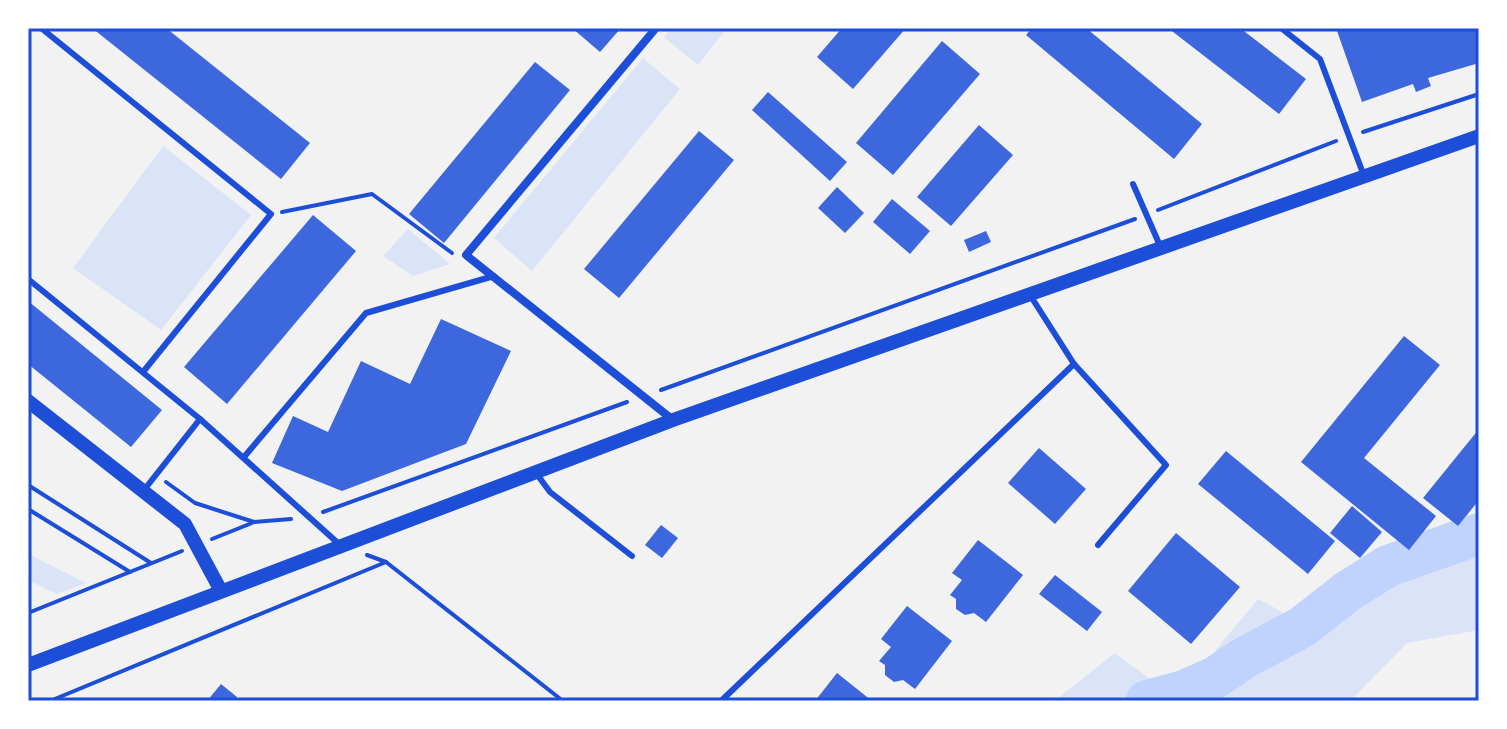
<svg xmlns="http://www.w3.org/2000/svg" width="1507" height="729" viewBox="0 0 1507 729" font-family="Roboto,sans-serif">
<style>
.green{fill:#dbe4f7}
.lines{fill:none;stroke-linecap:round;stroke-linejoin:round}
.river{stroke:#bfd3fe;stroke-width:42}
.building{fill:#3d67dc}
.path{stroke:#1d4ed8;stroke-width:4}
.service{stroke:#1d4ed8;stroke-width:6}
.minor{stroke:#1d4ed8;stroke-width:8}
.tertiary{stroke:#1d4ed8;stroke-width:14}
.neatline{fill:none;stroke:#1d4ed8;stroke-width:3}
</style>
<rect width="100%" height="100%" fill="#f2f2f2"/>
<g class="green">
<polygon points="672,28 727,28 698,65 664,37"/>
<polygon points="643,58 680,89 532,271 494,238"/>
<polygon points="163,146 251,215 161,330 73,268"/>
<polygon points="408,229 450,264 413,276 383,256"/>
<polygon points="1479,511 1479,630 1407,643 1350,701 1054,701 1115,653 1176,698 1258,599 1319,632 1462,532"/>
<polygon points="28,554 86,583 57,594 28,580"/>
</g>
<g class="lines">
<polyline class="river" points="1147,701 1184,691 1216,677 1244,658 1302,627 1348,591 1388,566 1479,534"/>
</g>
<g class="building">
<polygon points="92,28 166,28 310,143 281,179"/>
<polygon points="572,28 621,28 600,52"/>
<polygon points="842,28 906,28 853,89 817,57"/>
<polygon points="1032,28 1086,28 1202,124 1174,159 1026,35"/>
<polygon points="1168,28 1240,28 1306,79 1279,114"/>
<polygon points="1336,28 1479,28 1479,63 1428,78 1431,86 1416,92 1413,84 1362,102"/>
<polygon points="942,41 980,74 893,175 856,143"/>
<polygon points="535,62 570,90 444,243 409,214"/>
<polygon points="768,92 847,162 830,181 752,110"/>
<polygon points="979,125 1013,155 951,226 917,197"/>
<polygon points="699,131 734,160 619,298 584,269"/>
<polygon points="837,187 864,213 845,233 818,208"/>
<polygon points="892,199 930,231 910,254 873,222"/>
<polygon points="313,215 356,251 227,404 184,367"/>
<polygon points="986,231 991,242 969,252 964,240"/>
<polygon points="28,301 162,410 131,447 28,364"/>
<polygon points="441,319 511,351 466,444 342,491 272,463 293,416 328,432 361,361 410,384"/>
<polygon points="1404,336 1440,365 1364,458 1436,516 1409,550 1301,462"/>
<polygon points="1479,429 1479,500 1458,526 1423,498"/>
<polygon points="1039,448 1086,489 1055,524 1008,483"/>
<polygon points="1226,451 1335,541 1308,574 1198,484"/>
<polygon points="1352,506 1382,532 1360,558 1330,533"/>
<polygon points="661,525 678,538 662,558 645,545"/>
<polygon points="1176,533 1240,587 1191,644 1128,591"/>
<polygon points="978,540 1023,575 986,622 974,613 965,615 956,609 956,599 950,595 962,580 952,573"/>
<polygon points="1055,575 1102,612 1087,631 1039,594"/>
<polygon points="907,606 952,641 915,689 903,680 894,682 885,675 885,665 879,661 891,647 881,639"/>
<polygon points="837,673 872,701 815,701"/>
<polygon points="221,684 237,697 234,701 207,701"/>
</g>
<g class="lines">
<g class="path">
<polyline points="1363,132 1479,94"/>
<polyline points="1158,210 1336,141"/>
<polyline points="282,212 372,194 452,253"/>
<polyline points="661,390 1135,219"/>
<polyline points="166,482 195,503 254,522 291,519"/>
<polyline points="28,485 151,563"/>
<polyline points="28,509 130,572"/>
<polyline points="323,512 627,402"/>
<polyline points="212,539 252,523"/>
<polyline points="367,555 386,562 563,701"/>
<polyline points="28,613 182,551"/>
<polyline points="50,701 386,562"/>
</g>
<g class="service">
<polyline points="41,28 271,214 143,372"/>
<polyline points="1281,28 1320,59 1364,176"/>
<polyline points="1133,184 1161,248"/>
<polyline points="28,279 200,419 339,544"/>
<polyline points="1030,295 1074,364 1166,465 1098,545"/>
<polyline points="244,457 366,313 494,276"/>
<polyline points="536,473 550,492 632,556"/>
<polyline points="144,490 200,419"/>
<polyline points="721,701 1074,364"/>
</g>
<polyline class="minor" points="656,28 466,255 673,420"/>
<g class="tertiary">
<polyline points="28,401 185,524 221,591"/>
<polyline points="28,665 673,420 1479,136"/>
</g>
</g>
<rect width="1507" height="729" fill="none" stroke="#ffffff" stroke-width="60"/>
<rect x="30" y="30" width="1447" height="669" class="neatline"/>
</svg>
